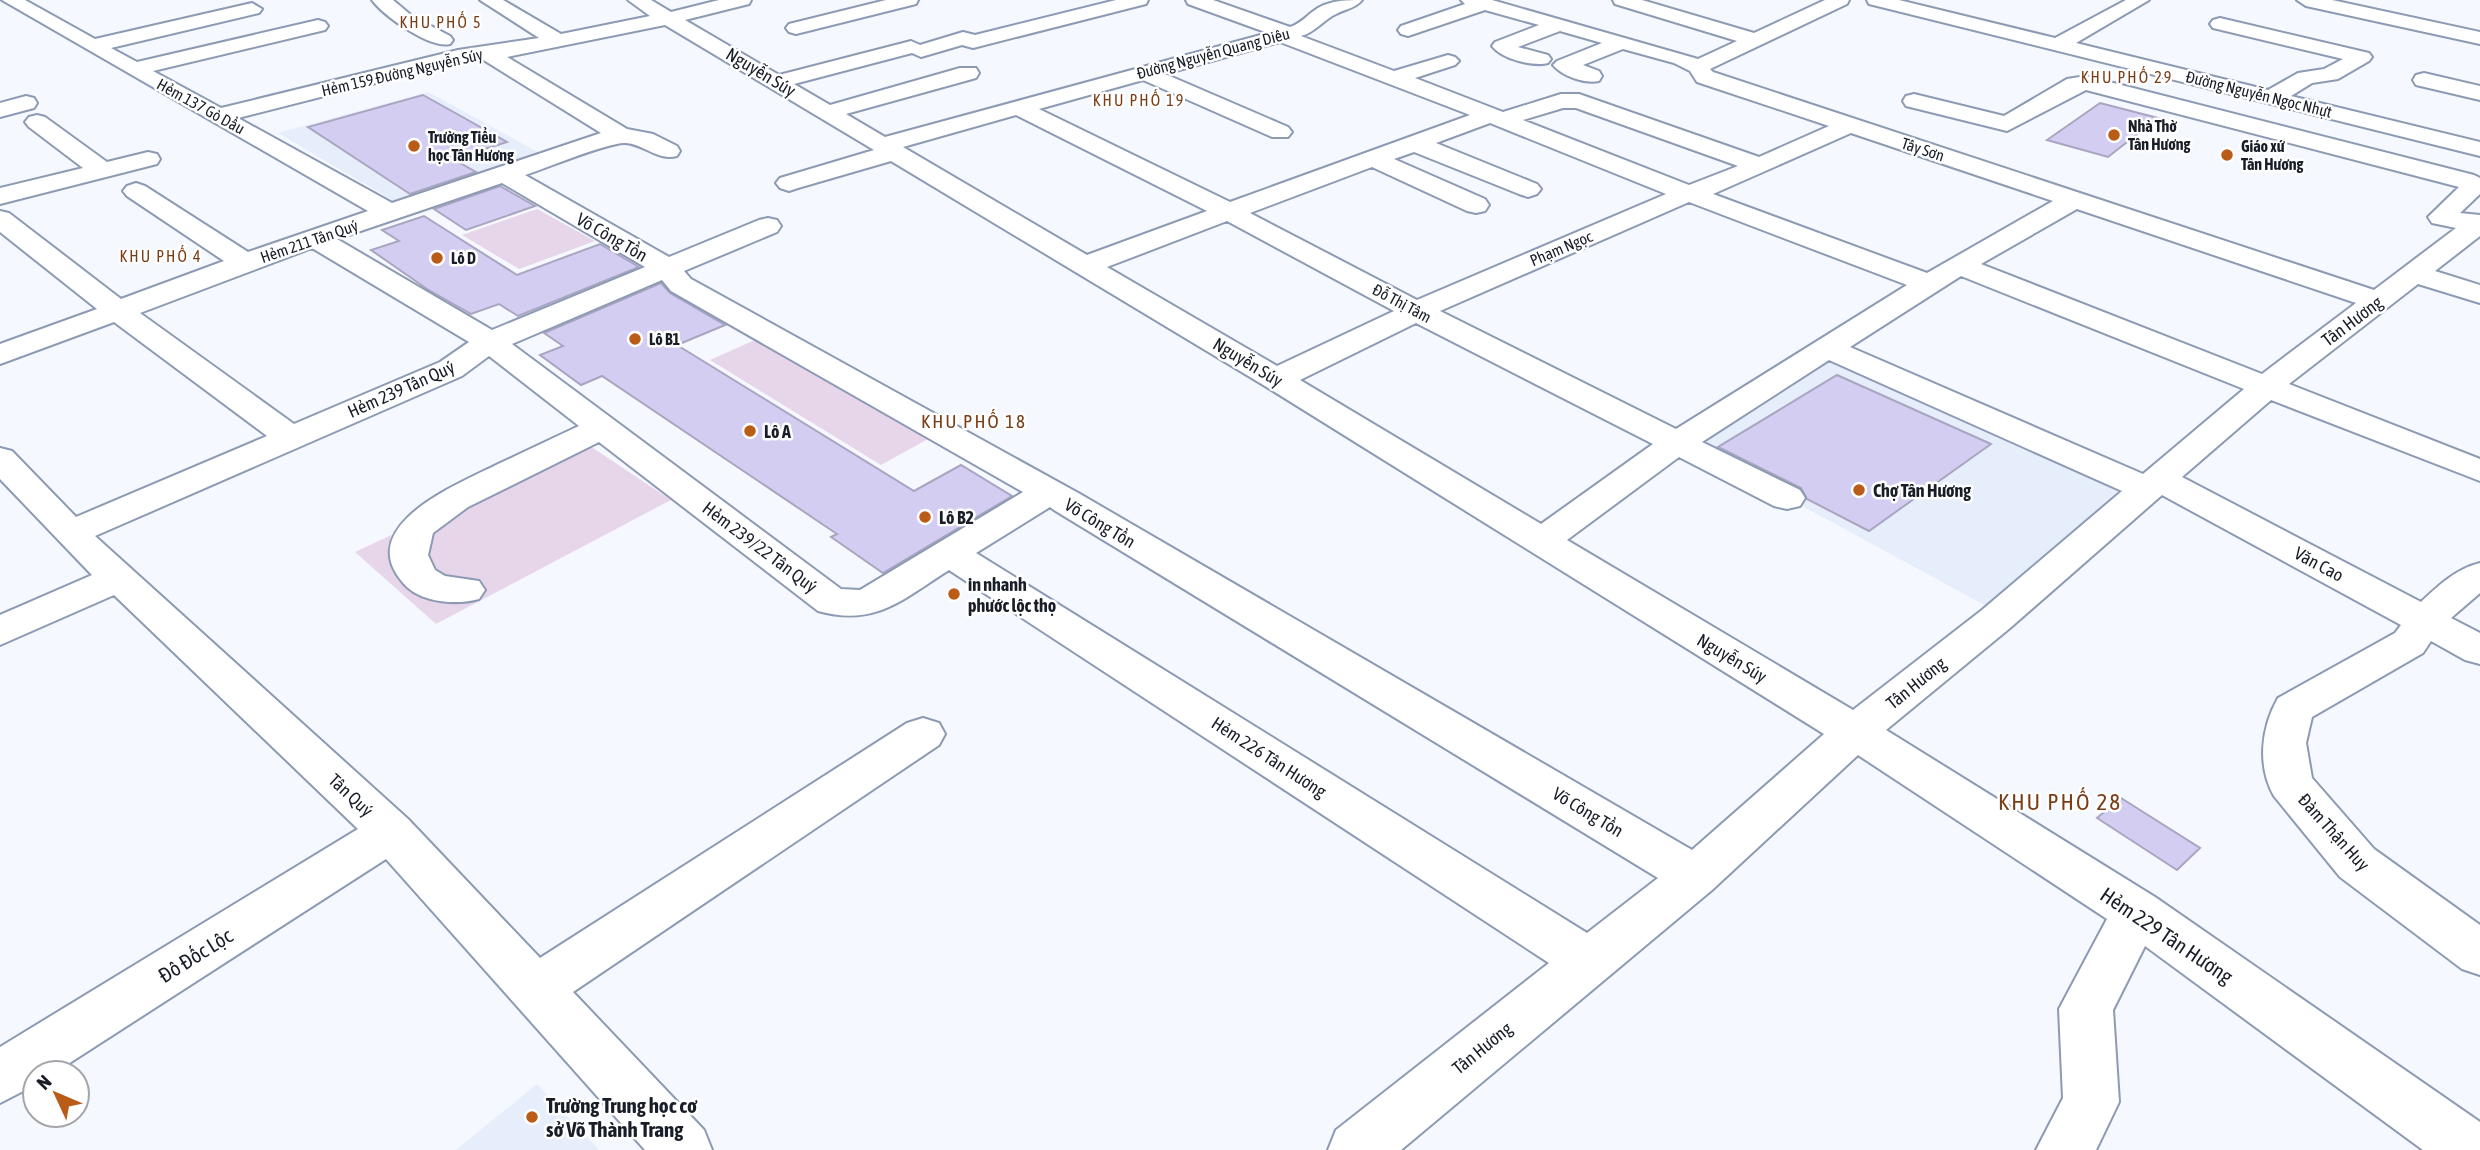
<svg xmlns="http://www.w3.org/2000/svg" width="2480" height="1150" viewBox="0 0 2480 1150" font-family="'Asap Condensed',sans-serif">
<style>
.built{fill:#e6edfb}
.green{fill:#e7d5ea}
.building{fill:#d3cef1;stroke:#a9a5c1;stroke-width:2}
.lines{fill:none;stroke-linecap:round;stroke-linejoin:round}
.minor-casing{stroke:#8c9ab3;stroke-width:4}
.minor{fill:#fff;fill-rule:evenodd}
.poi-dot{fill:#bb5b18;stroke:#fff;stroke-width:2.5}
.labels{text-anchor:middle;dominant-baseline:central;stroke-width:5;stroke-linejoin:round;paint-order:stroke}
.far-neighbourhood-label{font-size:16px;letter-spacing:2px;fill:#7b3d15;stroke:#fff}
.far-street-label{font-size:16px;fill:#181d27;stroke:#fff}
.far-poi-label{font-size:16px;font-weight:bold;fill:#181d27;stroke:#fff;text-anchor:start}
.street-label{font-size:18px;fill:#181d27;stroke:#fff}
.poi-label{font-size:18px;font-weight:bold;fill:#181d27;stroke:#fff;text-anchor:start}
.neighbourhood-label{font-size:19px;letter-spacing:2px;fill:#7b3d15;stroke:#fff}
.near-street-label{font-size:21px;fill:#181d27;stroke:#fff}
.near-poi-label{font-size:21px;font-weight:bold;fill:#181d27;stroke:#fff;text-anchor:start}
.near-neighbourhood-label{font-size:23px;letter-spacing:2px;fill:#7b3d15;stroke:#fff}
</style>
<rect width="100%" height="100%" fill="#f5f8fe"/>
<g class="built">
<polygon points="428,92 545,156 399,204 278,133"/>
<polygon points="1828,354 2121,488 1988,607 1679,439"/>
<polygon points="537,1084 599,1150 456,1150"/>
</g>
<g class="green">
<polygon points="537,209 595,241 519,269 462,235"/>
<polygon points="757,339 928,439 881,465 710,360"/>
<polygon points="587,444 671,500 436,624 355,552"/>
</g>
<g class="building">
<polygon points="423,95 507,142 453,159 476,172 410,194 308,127"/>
<polygon points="2100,103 2158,118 2108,157 2047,140"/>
<polygon points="500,186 535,206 466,230 434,209"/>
<polygon points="424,216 517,275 600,244 639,267 518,316 499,304 471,314 427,289 371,250 399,241 382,230"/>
<polygon points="661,283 670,293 725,325 677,345 914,491 961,465 1012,496 883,573 831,537 837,534 602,376 581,385 540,355 563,346 544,333"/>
<polygon points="1837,375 1991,444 1869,531 1807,499 1801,488 1718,447"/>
<polygon points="2121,798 2200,848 2177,870 2097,818"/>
</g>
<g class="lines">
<g class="minor-casing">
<g id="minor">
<path d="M 2,0 L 25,0 L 95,39 L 252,3 L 262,9 L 259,13 L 111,48 L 137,62 L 318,20 L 325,22 L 328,26 L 325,30 L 153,71 L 221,108 L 458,50 L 539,38 L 480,0 L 503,0 L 561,34 L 650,16 L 628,0 L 651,0 L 671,12 L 719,0 L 751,0 L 749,4 L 685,20 L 779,75 L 911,41 L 920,45 L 963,32 L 975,35 L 1116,0 L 1148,0 L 1146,4 L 973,48 L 962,45 L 921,57 L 912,53 L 794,84 L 830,105 L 960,68 L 976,68 L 979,73 L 976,78 L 846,114 L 885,137 L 1268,33 L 1188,4 L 1186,0 L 1213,0 L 1290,27 C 1301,24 1308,14 1318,8 C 1332,0 1347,0 1362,0 C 1356,8 1345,9 1336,14 C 1323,20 1316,32 1301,36 L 1394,71 L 1448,55 L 1455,57 L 1459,61 L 1455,65 L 1415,78 L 1503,112 L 1561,94 L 1579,94 L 1759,157 L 1829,126 L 1697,82 L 1690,71 L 1674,63 L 1623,49 L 1583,65 L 1599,71 L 1602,76 L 1599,81 C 1585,84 1562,76 1553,65 L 1557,61 L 1602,43 L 1560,31 L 1518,47 L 1548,55 L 1551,59 L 1548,63 C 1533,67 1502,59 1492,46 L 1495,42 L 1539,25 L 1485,10 L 1408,36 L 1401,34 L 1398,30 L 1401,26 L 1465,4 L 1461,0 L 1492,0 L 1698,59 L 1737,41 L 1615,4 L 1613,0 L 1642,0 L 1754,33 L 1825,0 L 1849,0 L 1847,4 L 1710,69 L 1713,72 L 2374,290 L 2456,228 L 2432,223 L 2428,217 L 2459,187 L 2086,90 L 2007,131 L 1906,106 L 1903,101 L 1906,96 L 1914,94 L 2004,116 L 2067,79 L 2086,76 L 2474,175 L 2480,178 L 2480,194 L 2460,213 L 2480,215 L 2480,236 L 2435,271 L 2480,285 L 2480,303 L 2418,284 L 2289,384 L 2480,459 L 2480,481 L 2271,400 L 2182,477 L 2421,602 C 2439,585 2456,569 2480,563 L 2480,593 L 2451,618 L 2480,633 L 2480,664 L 2465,660 L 2431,641 L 2423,653 L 2312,717 L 2306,743 L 2312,778 L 2374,849 L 2480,925 L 2480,975 L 2462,969 L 2340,877 L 2274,796 C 2257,766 2261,728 2278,698 L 2395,633 L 2401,625 L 2162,495 L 2010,628 L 1886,730 L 2155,897 L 2480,1122 L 2480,1150 L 2423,1150 L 2145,946 L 2113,1010 L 2119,1102 L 2096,1150 L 2036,1150 L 2063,1098 L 2059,1009 L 2107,919 L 1858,755 L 1712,890 L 1401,1150 L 1328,1150 L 1336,1130 L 1549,963 L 949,570 C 903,599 876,627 818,611 L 599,442 L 468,507 L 433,533 L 428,555 L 435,570 L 445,576 L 479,581 L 485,590 L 479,599 C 458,605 424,603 407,587 C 348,528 456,485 496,465 C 524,452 551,439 579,426 L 489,356 L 462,376 L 95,536 L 408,819 L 540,958 L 907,723 L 923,718 L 939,723 L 945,734 L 939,745 L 573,992 L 704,1130 L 712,1150 L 645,1150 L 386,859 L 54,1073 L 35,1073 L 35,1085 L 0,1103 L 0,1047 L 358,829 L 114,595 L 0,645 L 0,615 L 92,575 L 0,479 L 0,448 L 12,451 L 76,517 L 267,436 L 114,322 L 0,364 L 0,344 L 97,309 L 0,232 L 0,211 L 9,213 L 121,299 L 224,261 L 127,196 L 123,191 L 127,186 L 136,183 L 145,186 L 248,252 L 368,211 ZM 665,25 L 874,150 L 780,178 L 776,183 L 780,188 L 789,191 L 798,188 L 891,161 L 1265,386 L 1824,734 L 1692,850 L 1080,494 L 691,279 L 684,271 L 777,232 L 781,226 L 777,220 L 768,218 L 759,220 L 669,257 L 525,175 C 544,169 609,142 625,143 C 644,144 657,161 677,156 L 680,151 L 677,146 L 653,134 L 627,129 L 507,57 ZM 1280,42 L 1470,115 L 1230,202 L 1039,109 L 1143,80 L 1272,137 L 1288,137 L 1292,132 L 1288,127 L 1165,74 ZM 482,59 L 601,133 L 392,203 L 238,118 L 458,62 ZM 1563,108 L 1576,108 L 1738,166 L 1689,185 L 1523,120 ZM 1016,115 L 1207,211 L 1087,255 L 903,147 ZM 1490,123 L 1666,194 L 1417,300 L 1250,213 L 1372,167 L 1467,211 L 1476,213 L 1485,211 L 1489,205 L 1485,199 L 1394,159 L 1414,152 L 1519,194 L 1528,197 L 1537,194 L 1541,189 L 1537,184 L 1436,143 ZM 1851,133 L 2053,201 L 1927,273 L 1713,194 ZM 502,183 L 645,267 L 492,330 L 337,239 ZM 1689,202 L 1907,285 L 1676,429 L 1440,311 ZM 2077,209 L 2356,303 L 2262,374 L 1981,264 ZM 1227,221 L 1394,311 L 1277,366 L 1107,267 ZM 312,248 L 469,342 L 440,362 L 294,424 L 140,313 ZM 1961,276 L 2244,389 L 2143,474 L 1850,347 ZM 662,280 L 671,291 L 1023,492 L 860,590 L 841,589 L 512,344 ZM 1416,323 L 1653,444 L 1541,524 L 1300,380 ZM 1829,360 L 2122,491 L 1982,610 L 1853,710 L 1567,540 L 1679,457 L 1774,506 L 1787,509 L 1800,506 L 1805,498 L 1800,490 L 1702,442 ZM 1050,507 L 1054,510 L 1658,878 L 1587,933 L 976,553 Z"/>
<path d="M 372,0 L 393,0 L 412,16 L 450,36 L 453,40 L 450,44 C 430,49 384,16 372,0 Z"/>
<polygon points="886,0 918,0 916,4 796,34 789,32 786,28 789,24"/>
<polygon points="1867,0 1899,0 2055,38 2126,0 2149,0 2076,43 2268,90 2298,73 2324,69 2343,59 2213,28 2210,24 2213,20 2220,18 2369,53 2372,57 2369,61 2338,79 2312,83 2291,96 2480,142 2480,156 1869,4"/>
<polygon points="2297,0 2332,0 2480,32 2480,44 2306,6"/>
<polygon points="2424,73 2480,86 2480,100 2416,85 2413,80 2416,75"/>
<polygon points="26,96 34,98 37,103 34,108 0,117 0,103"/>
<polygon points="37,115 45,117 107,162 148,152 157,154 160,159 157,164 0,204 0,188 83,168 29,127 25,122 29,117"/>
</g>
</g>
<use href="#minor" class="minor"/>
</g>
<g class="poi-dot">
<circle cx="2114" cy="135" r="7"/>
<circle cx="414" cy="146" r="7"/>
<circle cx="2227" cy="155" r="7"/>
<circle cx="437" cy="258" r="7"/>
<circle cx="635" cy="339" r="7"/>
<circle cx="750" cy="431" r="7"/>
<circle cx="1859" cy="490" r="7"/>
<circle cx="925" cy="517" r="7"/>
<circle cx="954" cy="594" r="7"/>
<circle cx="532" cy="1117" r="7"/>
</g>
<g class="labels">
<g class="far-neighbourhood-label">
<text x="441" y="22">KHU PHỐ 5</text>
<text x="2127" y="77">KHU PHỐ 29</text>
<text x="1139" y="100">KHU PHỐ 19</text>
<text x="161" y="256">KHU PHỐ 4</text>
</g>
<g class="far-street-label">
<text transform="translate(1213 53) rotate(-15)">Đường Nguyễn Quang Diêu</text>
<text transform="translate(402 72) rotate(-13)">Hẻm 159 Đường Nguyễn Súy</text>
<text transform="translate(2259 94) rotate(14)">Đường Nguyễn Ngọc Nhựt</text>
<text transform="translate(201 106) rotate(29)">Hẻm 137 Gò Dầu</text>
<text transform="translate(1923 149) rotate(18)">Tây Sơn</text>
<text transform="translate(309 241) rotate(-19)">Hẻm 211 Tân Quý</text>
<text transform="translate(1561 248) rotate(-23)">Phạm Ngọc</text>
<text transform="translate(1402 303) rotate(28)">Đỗ Thị Tâm</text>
</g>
<g class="far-poi-label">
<text x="2128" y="126">Nhà Thờ<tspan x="2128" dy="18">Tân Hương</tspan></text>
<text x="428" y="137">Trường Tiểu<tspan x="428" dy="18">học Tân Hương</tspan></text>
<text x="2241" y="146">Giáo xứ<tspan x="2241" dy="18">Tân Hương</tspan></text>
<text x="451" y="258">Lô D</text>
<text x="649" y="339">Lô B1</text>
</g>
<g class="street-label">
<text transform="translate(761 72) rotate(31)">Nguyễn Súy</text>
<text transform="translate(612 237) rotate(30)">Võ Công Tồn</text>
<text transform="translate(2352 321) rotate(-37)">Tân Hương</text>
<text transform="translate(1248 362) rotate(31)">Nguyễn Súy</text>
<text transform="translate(401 389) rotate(-24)">Hẻm 239 Tân Quý</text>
<text transform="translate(1100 523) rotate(31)">Võ Công Tồn</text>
<text transform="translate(760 547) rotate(37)">Hẻm 239/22 Tân Quý</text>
<text transform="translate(2319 564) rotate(28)">Văn Cao</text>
<text transform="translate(1732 658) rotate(31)">Nguyễn Súy</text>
<text transform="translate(1916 683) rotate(-39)">Tân Hương</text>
<text transform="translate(1269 757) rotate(33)">Hẻm 226 Tân Hương</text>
<text transform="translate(351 795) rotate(43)">Tân Quý</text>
<text transform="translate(1588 812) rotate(31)">Võ Công Tồn</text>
<text transform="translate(2334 832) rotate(48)">Đàm Thận Huy</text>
<text transform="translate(1482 1048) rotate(-39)">Tân Hương</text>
</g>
<g class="poi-label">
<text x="764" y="431">Lô A</text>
<text x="1873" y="490">Chợ Tân Hương</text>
<text x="939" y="517">Lô B2</text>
<text x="968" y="584">in nhanh<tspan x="968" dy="21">phước lộc thọ</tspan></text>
</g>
<g class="neighbourhood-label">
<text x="974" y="421">KHU PHỐ 18</text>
</g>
<g class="near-street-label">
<text transform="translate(2167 935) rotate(34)">Hẻm 229 Tân Hương</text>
<text transform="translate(195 955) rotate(-32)">Đô Đốc Lộc</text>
</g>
<g class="near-poi-label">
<text x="546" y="1105">Trường Trung học cơ<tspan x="546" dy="24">sở Võ Thành Trang</tspan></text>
</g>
<g class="near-neighbourhood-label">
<text x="2060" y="802">KHU PHỐ 28</text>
</g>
</g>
<g transform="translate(56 1094) rotate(314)"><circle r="33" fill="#ffffff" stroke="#a3a5a9" stroke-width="2"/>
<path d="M0-5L12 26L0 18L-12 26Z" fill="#bb5b18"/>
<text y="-10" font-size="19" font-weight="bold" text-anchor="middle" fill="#181d27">N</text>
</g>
</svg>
